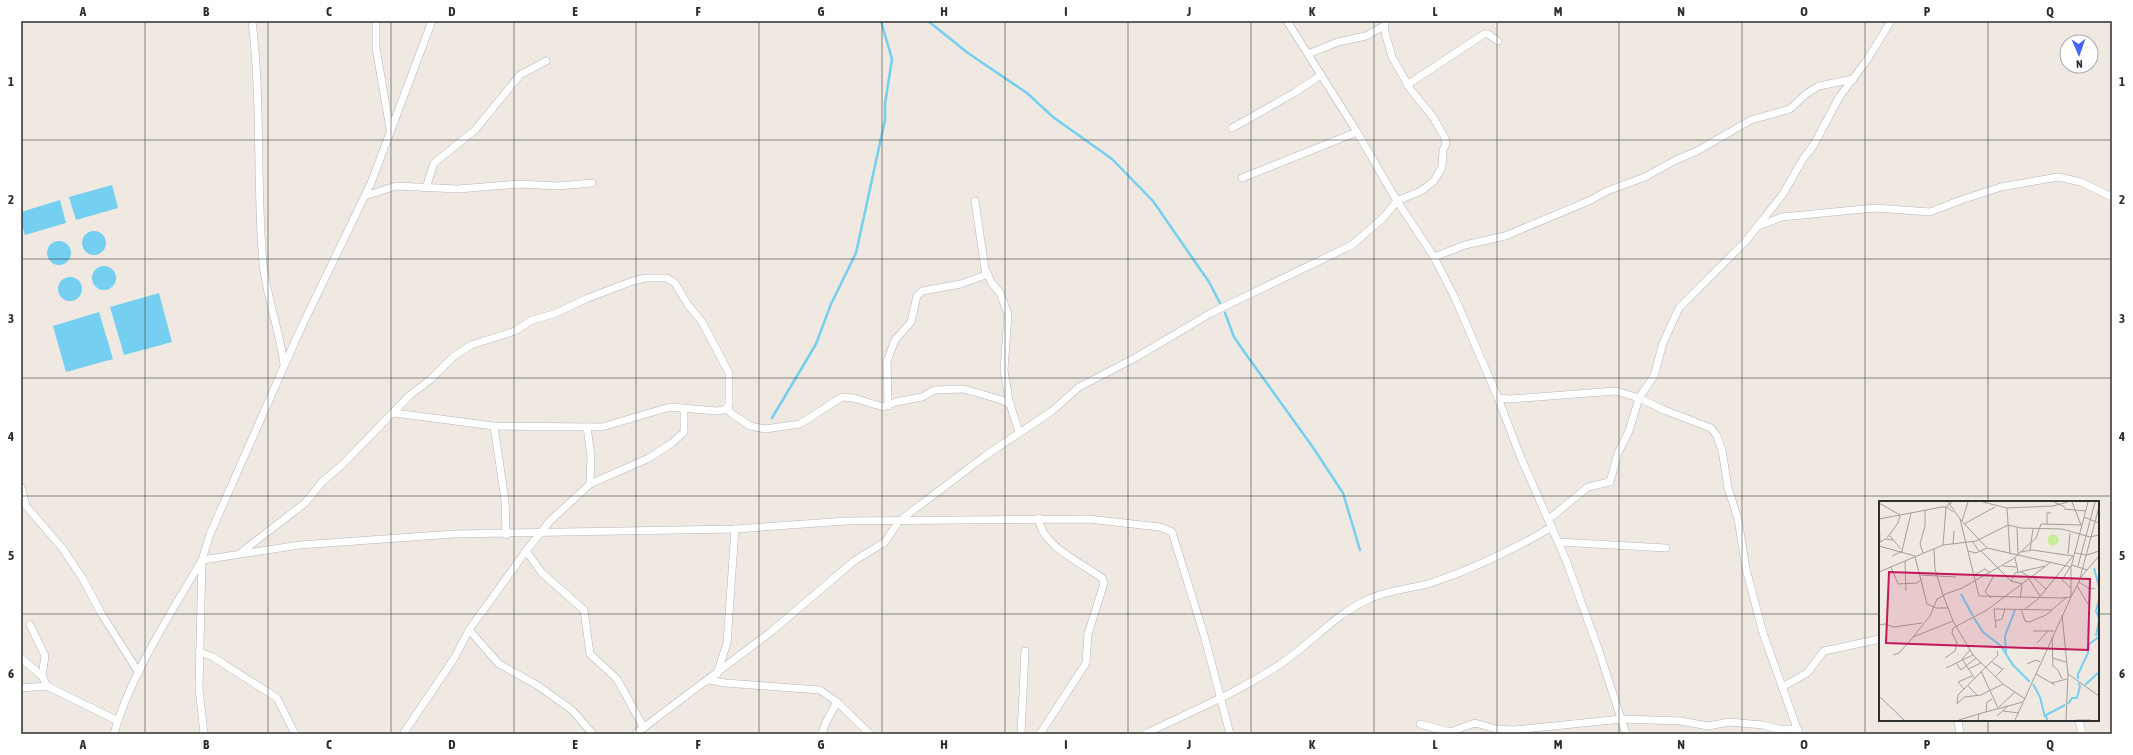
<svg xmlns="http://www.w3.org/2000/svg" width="2133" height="755" viewBox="0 0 2133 755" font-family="'Asap Condensed',sans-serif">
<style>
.water{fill:#75cff0}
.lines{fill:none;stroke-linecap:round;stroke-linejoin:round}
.stream{stroke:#75cff0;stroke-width:2.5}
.minor-casing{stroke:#b4b7c1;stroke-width:8}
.minor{stroke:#fff;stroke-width:7}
.grid{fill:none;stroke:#2e2e2e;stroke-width:1;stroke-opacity:0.55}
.inset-river{fill:none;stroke:#75cff0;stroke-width:2}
.inset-road{fill:none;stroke:#a29e99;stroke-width:1}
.view{fill:#c2185b;fill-opacity:0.15;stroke:#c2185b;stroke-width:2}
.inset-edge{fill:none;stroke:#2e2e2e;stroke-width:2}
.neatline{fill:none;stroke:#2e2e2e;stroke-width:1.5}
.grid-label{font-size:13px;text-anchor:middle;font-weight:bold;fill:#2e2e2e}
</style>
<rect width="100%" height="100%" fill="#efe9e1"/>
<g class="water">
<polygon points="112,185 118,208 76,220 69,197"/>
<polygon points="60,200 66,223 25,235 21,223 21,212"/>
<circle cx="94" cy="243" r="12"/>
<circle cx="59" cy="253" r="12"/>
<circle cx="104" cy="278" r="12"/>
<circle cx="70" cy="289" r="12"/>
<polygon points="159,293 172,342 124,355 110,307"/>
<polygon points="99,312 113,359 66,372 53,326"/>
</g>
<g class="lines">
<g class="stream">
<polyline points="928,21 968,53 1027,93 1053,117 1112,159 1153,201 1209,282 1220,303"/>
<polyline points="1225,313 1234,337 1245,353 1312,446 1343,493 1360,550"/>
<polyline points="772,418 816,344 831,304 856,253 885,120 885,104 892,59 881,21"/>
</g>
<g class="minor-casing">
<g id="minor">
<path d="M 252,21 C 262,102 256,183 263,264 C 267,299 280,331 284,365"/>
<polyline points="376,21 376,48 390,129"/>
<polyline points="1287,21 1357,132 1397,201 1434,257 1455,298 1498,398 1521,458 1566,560 1599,651 1626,734"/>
<polyline points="1308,54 1338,42 1366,36 1384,26"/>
<polyline points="1407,85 1484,34 1488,34 1498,41"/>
<polyline points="1232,128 1294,93 1321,75"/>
<polyline points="1242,178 1357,132"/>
<polyline points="426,188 434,163 475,130 520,75 546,61"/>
<polyline points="365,196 396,186 458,189 520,184 558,186 592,183"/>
<polyline points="975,201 985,269 991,282 1000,293 1008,314 1004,370 1009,401 1019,432"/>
<polyline points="1759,226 1782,217 1875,208 1930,212 1961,200 2001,187 2058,177 2081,182 2112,197"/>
<polyline points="1434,257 1465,245 1505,236 1591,200 1607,191 1645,177 1676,160 1697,151 1751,120 1790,109 1806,94 1819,86 1853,79"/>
<polyline points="1498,398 1510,399 1616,391 1639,398 1664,410 1711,428 1717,436 1722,450 1728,488 1738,519 1746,569 1763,633 1799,734"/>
<polyline points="888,406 887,361 895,340 911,322 917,296 922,291 961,284 988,274"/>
<polyline points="727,408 731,413 750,426 765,429 800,424 842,397 854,398 883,407 896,402 922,397 934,390 964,389 1002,400 1011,405"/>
<polyline points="494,426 505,500 506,535"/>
<polyline points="587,427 591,456 590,484"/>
<polyline points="21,487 26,506 63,549 83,579 101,613 139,673"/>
<path d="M 1039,518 C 1039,544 1083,564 1102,578 L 1104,583 L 1088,634 L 1086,663 L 1040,734"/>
<polyline points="1549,519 1588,487 1610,482 1618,453 1629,431 1639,398 1654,376 1663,343 1679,308 1745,242 1783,194 1803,159 1813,146 1840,96 1867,60 1891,21"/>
<polyline points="1559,542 1666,548"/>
<polyline points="526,551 542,573 584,610 590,654 617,679 644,728"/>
<polyline points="239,554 305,503 323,481 342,465 410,395 430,380 453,357 471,345 515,331 532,320 554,314 588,298 633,281 646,278 667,278 675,283 688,305 702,322 729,373 729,405 724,410 716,411 670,407 602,427 494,426 394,413"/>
<polyline points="30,625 45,656 42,676"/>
<polyline points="469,630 499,664 537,685 572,710 593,734"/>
<polyline points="199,652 213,657 277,698 295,734"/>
<polyline points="21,658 42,676 47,686 118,721"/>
<polyline points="717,674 727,643 735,529"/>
<polyline points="709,680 725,683 820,690 837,702 870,734"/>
<polyline points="1782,687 1807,673 1824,651 1880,639"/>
<polyline points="21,688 47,686"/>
<polyline points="1958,720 1960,734"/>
<polyline points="2079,720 2082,734"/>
<polyline points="1420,724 1450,732 1475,723 1496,729 1514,730 1622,719 1681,721 1708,726 1729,722 1763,725 1778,729 1798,729"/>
<path d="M 114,734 C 129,678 172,611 202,560 L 300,545 L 454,534 L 735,529 L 847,521 L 1088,519 L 1160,527 L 1172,532 L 1204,635 L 1230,734"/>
<polyline points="204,734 199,688 202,560 210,534 301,328 371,183 432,21"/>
<polyline points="403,734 455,657 469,630 526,551 550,521 590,484 649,458 672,443 684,432 684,408"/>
<polyline points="635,734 772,631 854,561 885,542 899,521 985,456 1052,411 1079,387 1135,358 1211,313 1352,245 1383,218 1397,201 1421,191 1434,181 1442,167 1443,150 1446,144 1445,138 1433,117 1411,90 1392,57 1385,32 1384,26 1386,21"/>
<polyline points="822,734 826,722 837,702"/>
<polyline points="1021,734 1025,651"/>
<path d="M 1145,734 C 1192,711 1239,692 1282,663 C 1311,643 1335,615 1367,600 C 1387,590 1410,589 1431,583 C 1471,570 1516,548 1552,527"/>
</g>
</g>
<use href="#minor" class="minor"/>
</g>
<path class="grid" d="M 145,21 L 145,734M 268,21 L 268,734M 391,21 L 391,734M 514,21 L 514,734M 636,21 L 636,734M 759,21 L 759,734M 882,21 L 882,734M 1005,21 L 1005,734M 1128,21 L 1128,734M 1251,21 L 1251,734M 1374,21 L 1374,734M 1497,21 L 1497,734M 1619,21 L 1619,734M 1742,21 L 1742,734M 1865,21 L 1865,734M 1988,21 L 1988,502M 21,140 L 2112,140M 21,259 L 2112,259M 21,378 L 2112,378M 21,496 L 2112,496M 21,614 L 1880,614M 2098,614 L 2112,614M 1988,720 L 1988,734"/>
<g transform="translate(1879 501)">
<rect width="220" height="220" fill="#efe9e1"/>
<path d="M168.5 39a5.5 5.5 0 1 1 11 0a5.5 5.5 0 1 1-11 0Z" fill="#c9ec9a"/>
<path class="inset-river" d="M 215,67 L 220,86M 82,93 L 94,115M 220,99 L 217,110 L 220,117M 95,117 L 104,131 L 122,145 L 134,164 L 151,181M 217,135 L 220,120M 127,152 L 126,135 L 136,109M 199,178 L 199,173 L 209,152 L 210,143 L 220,136M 154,183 L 161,196 L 166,216M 206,184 L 220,171M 189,203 L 193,197 L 198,197 L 201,185 L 199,182M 168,219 L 167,214 L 186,204"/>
<path class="inset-road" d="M 69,1 L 81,18 L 108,47 L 192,66M 104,1 L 128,7 L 131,53M 175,1 L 186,6M 193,1 L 202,24M 0,2 L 21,14M 128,7 L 174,5 L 189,1M 185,8 L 207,10M 205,16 L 220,22M 0,18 L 63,6 L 68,6 L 74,11M 0,18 L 1,41M 81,18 L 100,95 L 182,97 L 192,96 L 200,81 L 220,6M 83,20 L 89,1M 85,23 L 116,6M 162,23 L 203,24M 168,23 L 168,12 L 172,12M 138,27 L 139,53M 11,35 L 22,48M 8,37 L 19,22 L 21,14M 93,40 L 100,50M 97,40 L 129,24 L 142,27 L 183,28 L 211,36 L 220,34M 0,42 L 6,38 L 14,39M 74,43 L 75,30M 64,44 L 67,6 L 73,1M 0,45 L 36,55M 55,48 L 56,68 L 63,91 L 74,120 L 94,154 L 124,183 L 146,198M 151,49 L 154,28M 23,50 L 32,12M 89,50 L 97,52 L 108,47M 102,50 L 132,80 L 144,83M 142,51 L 153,49 L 194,55M 44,52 L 41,43 L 46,25 L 46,9M 196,52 L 208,54 L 220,50M 189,53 L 191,32M 13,55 L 24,50M 36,56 L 48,103 L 57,107 L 69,107M 136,57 L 139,71M 26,60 L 27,90M 193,64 L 208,69M 124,65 L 137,66M 199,65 L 216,1M 12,66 L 19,83 L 38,82 L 43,78M 191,66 L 183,79 L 192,87M 0,71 L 64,44 L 97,40M 142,71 L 153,77M 41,74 L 77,76M 95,74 L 106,68 L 111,72M 154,76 L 167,88M 202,76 L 220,55M 150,78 L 161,95M 132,80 L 136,72 L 166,65M 200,81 L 209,87 L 216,88M 198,85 L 209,103M 64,94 L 83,87 L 134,58 L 157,37 L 162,23M 112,97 L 106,91 L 115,74M 141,97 L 143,84M 115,108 L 173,109M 115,108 L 117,127M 142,108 L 146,120 L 150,121 L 167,114 L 188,96M 146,108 L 159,98 L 194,55M 183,114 L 189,173 L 187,219M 116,120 L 123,118 L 126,108M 0,124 L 6,123 L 15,126 L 43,122M 154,130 L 175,130M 34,136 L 74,120M 173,136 L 174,165 L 179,169 L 183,178M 158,142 L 169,130M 91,149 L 83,158 L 96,178M 14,154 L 20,152 L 30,141 L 51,115 L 58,98 L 64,95M 66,157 L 76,150 L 78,142 L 73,132 L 74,127 L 108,109 L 172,61M 173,157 L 187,161M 113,161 L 123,168M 77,162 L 82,169 L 97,157M 148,163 L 157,159 L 161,161M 67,167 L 94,154M 89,168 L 102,162M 102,170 L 119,207M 157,173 L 176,184M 189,173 L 220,195M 116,176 L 125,167M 172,182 L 188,178M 89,185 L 99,195M 85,188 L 79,181 L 93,175M 0,195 L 25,219M 78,202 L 79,194 L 119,154 L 118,150M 78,203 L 85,196 L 102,194 L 124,183M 120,206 L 136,191M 124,210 L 140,212M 107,211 L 108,201 L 113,198M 118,215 L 129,205M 80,219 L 100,213M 99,219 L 100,213 L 103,212 L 144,201M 136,219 L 192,96 L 192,66 L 209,1M 197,219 L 212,219"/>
<path class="view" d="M 10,71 L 211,78 L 209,149 L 7,142 Z"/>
<rect width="220" height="220" class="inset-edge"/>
</g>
<rect width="2133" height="755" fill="none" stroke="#ffffff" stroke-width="44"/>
<g transform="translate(2079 54) rotate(178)"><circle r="19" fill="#ffffff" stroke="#ababab"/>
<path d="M0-3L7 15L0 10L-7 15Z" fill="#4264fb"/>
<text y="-6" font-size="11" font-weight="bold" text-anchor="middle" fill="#2e2e2e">N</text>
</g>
<rect x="22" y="22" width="2089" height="711" class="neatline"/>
<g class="grid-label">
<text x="83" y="16">A</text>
<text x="206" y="16">B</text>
<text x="329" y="16">C</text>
<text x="452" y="16">D</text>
<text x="575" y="16">E</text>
<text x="698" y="16">F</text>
<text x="821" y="16">G</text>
<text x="944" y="16">H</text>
<text x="1066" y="16">I</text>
<text x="1189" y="16">J</text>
<text x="1312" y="16">K</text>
<text x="1435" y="16">L</text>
<text x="1558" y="16">M</text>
<text x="1681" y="16">N</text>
<text x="1804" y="16">O</text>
<text x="1927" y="16">P</text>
<text x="2050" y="16">Q</text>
<text x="11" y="86">1</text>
<text x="2122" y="86">1</text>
<text x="11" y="204">2</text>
<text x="2122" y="204">2</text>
<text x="11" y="323">3</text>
<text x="2122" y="323">3</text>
<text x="11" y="441">4</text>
<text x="2122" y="441">4</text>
<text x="11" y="560">5</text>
<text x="2122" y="560">5</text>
<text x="11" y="678">6</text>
<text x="2122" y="678">6</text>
<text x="83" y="749">A</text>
<text x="206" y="749">B</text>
<text x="329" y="749">C</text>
<text x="452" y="749">D</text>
<text x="575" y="749">E</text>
<text x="698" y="749">F</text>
<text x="821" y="749">G</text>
<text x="944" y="749">H</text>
<text x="1066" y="749">I</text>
<text x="1189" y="749">J</text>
<text x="1312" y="749">K</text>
<text x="1435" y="749">L</text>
<text x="1558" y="749">M</text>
<text x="1681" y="749">N</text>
<text x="1804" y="749">O</text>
<text x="1927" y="749">P</text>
<text x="2050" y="749">Q</text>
</g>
</svg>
